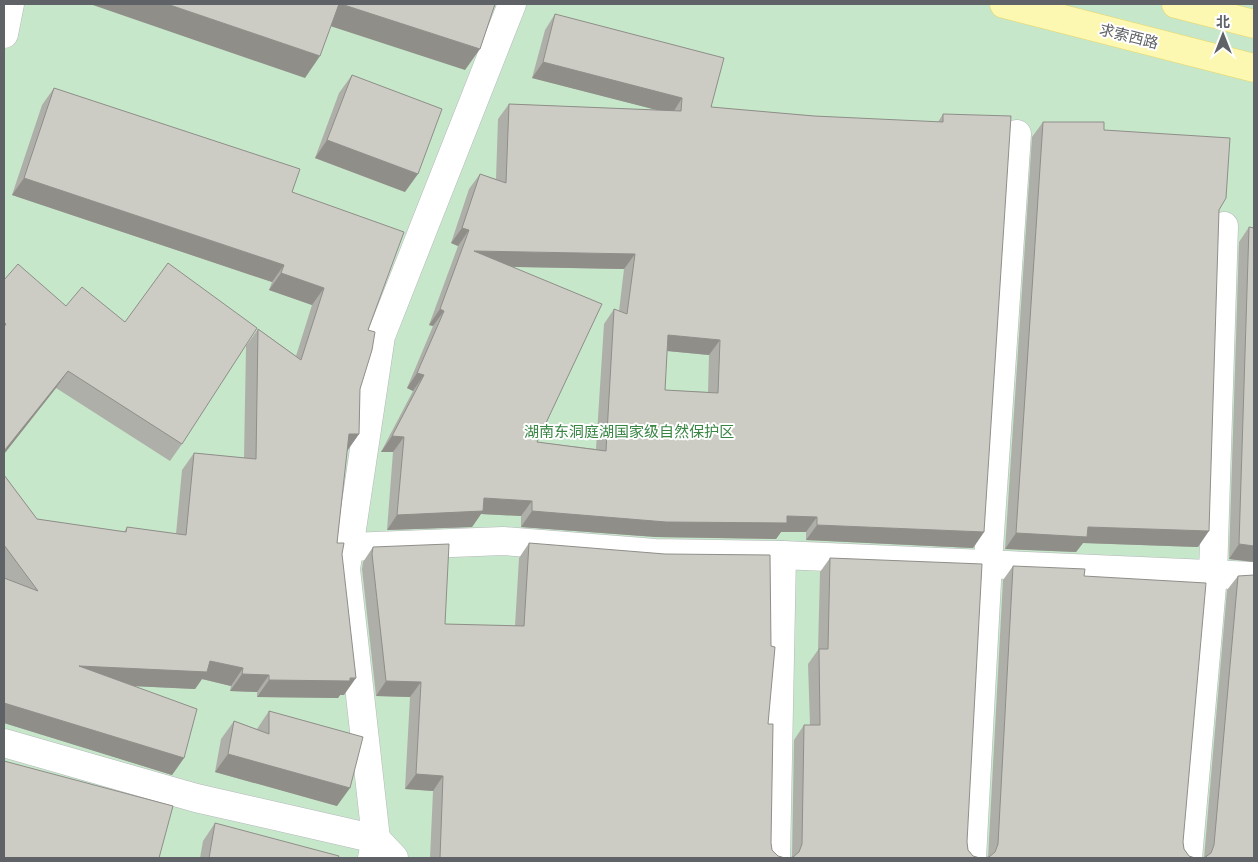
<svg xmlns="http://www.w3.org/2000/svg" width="1258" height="862" viewBox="0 0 1258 862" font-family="'PT Sans','Noto Sans SC',sans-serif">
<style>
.green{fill:#c6e7c9}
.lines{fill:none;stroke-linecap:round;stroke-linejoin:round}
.minor-casing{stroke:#b5b7bb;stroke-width:29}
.primary-casing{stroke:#edd664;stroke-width:29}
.minor{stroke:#fff;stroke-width:28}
.primary{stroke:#fcf8b1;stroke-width:28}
.wall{fill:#afafa9;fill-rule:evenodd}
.shaded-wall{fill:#8f8e89}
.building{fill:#cccbc4;stroke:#8f8e89;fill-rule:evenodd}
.labels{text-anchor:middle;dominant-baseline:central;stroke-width:4;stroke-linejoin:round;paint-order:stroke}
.street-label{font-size:15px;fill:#5f6267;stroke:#fff}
.park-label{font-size:15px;fill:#398544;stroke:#fff}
</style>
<rect width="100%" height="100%" fill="#f0efe8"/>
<rect class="green" x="4" y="4" width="1250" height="854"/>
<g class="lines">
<g class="minor-casing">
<g id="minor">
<polyline points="4,34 10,4"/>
<polyline points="350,547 503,541 655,553 782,555"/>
<polyline points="4,743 196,798 376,839 394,858"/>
<polyline points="372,858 376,839 346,569 381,336 512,4"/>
<polyline points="776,858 782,555 1254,576"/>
<polyline points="972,858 988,563 1017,134"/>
<polyline points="1188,858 1213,575 1224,226"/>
</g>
</g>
<g class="primary-casing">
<g id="primary">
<polyline points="1004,4 1254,68"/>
<polyline points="1176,4 1254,24"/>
</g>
</g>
<use href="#minor" class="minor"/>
<use href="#primary" class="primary"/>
</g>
<g class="wall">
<path d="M 555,14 L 711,107 L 814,116 L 938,122 L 943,114 L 984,532 L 973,548 L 806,540 L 806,532 L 781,532 L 776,539 L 656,537 L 521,527 L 521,516 L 481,514 L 472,527 L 387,530 L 393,452 L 381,452 L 413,391 L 407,388 L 433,326 L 429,325 L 458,246 L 451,243 L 469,189 L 480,174 L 496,179 L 498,119 L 509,104 L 658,110 L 532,78 L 545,30 ZM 513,267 L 624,269 L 619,311 L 614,309 L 604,324 L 596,449 L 537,442 ZM 667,351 L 709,355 L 708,392 L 665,390 Z"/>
<polygon points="352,75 405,192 315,158 339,93"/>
<polygon points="54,88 292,192 368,330 360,389 359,434 347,451 337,543 342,554 344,695 340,695 338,698 257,697 257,692 230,691 231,686 202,679 195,689 135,686 184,758 172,775 4,723 4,475 37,519 124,532 127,527 176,534 182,470 194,453 244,458 246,346 258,329 296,356 312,305 269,290 272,282 12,195 42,105"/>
<polygon points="1043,122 1104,130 1219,210 1198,547 1083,543 1076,552 1005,549 1032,137"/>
<polygon points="1249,227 1254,228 1254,562 1229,559 1239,242"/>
<polygon points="4,280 182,444 170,461 56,388 4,454"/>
<polygon points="529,543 768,724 771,843 772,850 778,856 785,858 430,858 433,791 405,789 410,697 376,696 362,569 363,562 373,547 445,624 515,626 519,558"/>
<polygon points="830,558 967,842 968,850 973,856 792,858 794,740 804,725 810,725 808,664 818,650 820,572"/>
<polygon points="1013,566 1084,576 1183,842 1184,849 1189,856 988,858 1003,580"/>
<polygon points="1238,576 1254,858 1204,858 1227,590"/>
<polygon points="269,711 337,806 215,772 221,739 234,721 257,729"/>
<polygon points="215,823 338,858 200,858 203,841"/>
</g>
<g class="shaded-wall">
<polygon points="90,4 167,4 320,56 305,78"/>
<polygon points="338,4 341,4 480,49 465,70 324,24"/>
<polygon points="543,62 682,98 672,114 532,78"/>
<polygon points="327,140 418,174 405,192 315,158"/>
<polygon points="24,178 284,265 272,282 12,195"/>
<polygon points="462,228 469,230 458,246 451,243"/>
<polygon points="474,251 635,254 624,269 463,266"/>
<polygon points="281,273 324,288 312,305 269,290"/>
<polygon points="440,309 444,311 433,326 429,325"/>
<polygon points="668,335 720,340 709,355 657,350"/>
<polygon points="68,371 56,388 4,454 4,451"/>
<polygon points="417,373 424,375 413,391 407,388"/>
<polygon points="349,434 359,434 347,451 337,451"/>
<polygon points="392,436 404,437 393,452 381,452"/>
<polygon points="484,498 532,501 521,516 481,514 472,527 387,530 397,515"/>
<polygon points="532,511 787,516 817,517 806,532 781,532 776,539 656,537 521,527"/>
<polygon points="817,525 984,532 973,548 806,540"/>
<polygon points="1088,527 1209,531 1198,547 1083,543 1076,552 1005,549 1016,533"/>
<polygon points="1239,544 1254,546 1254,562 1229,559"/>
<polygon points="210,661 243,668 231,686 202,679 195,689 67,683 79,666"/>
<polygon points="242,674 269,675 257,692 230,691"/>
<polygon points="356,678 344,695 340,695 338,698 257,697 269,680"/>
<polygon points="386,681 421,682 410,697 376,696"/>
<polygon points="4,703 184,758 172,775 4,723"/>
<polygon points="228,754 350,788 337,806 215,772"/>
<polygon points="416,774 443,776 433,791 405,789"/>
</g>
<g class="building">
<polygon points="167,4 339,4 320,56"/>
<polygon points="341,4 495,4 480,49"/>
<path d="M 555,14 L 724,58 L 711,107 L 814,116 L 943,122 L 943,114 L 1011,116 L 984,532 L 817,525 L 817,517 L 787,516 L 787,523 L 666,522 L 532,511 L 532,501 L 484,498 L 483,511 L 397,515 L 404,437 L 392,436 L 424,375 L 417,373 L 444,311 L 440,309 L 469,230 L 462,228 L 480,174 L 506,183 L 509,104 L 681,111 L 682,98 L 543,62 ZM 474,251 L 635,254 L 627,314 L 614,309 L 606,451 L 537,442 L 602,304 ZM 668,335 L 720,340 L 718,393 L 665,390 Z"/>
<polygon points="352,75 442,109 418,174 327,140"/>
<polygon points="54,88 300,169 292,192 404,232 368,330 375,332 372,350 360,389 359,434 349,434 337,543 344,543 342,554 356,678 350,678 350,681 269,680 269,675 242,674 243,668 210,661 207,672 79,666 197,709 184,758 4,703 4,578 38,591 4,545 4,475 37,519 126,532 127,527 186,535 194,453 256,459 258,329 301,360 324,288 281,273 284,265 24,178"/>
<polygon points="1043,122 1104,122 1104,130 1230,138 1226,198 1219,210 1209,531 1088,527 1087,537 1016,533"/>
<polygon points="1249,227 1254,228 1254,546 1239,544"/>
<polygon points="168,263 257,328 182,444 68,371 4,451 4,327 6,324 4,322 4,280 18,264 66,306 82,287 125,322"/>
<polygon points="529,543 665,554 770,555 771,646 775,647 768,724 773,724 771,843 772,850 778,856 785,858 440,858 443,776 416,774 421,682 386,681 372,554 373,547 449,544 445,624 524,626"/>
<polygon points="830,558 982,564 967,842 968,850 973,856 980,858 789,858 793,857 799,852 802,844 804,725 820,725 819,649 828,649"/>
<polygon points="1013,566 1085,569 1084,576 1206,583 1183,842 1184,849 1189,856 1195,858 984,858 989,857 995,852 998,844"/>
<polygon points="1254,575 1254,858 1199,858 1204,858 1211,853 1214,845 1238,576"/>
<polygon points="269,711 363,737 350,788 228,754 234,721 269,734"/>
<polygon points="4,761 173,806 159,858 4,858"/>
<polygon points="215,823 339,856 338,858 209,858"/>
</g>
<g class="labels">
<g class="street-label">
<text transform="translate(1129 36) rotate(14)">求索西路</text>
</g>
<g class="park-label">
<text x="629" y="431">湖南东洞庭湖国家级自然保护区</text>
</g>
</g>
<rect width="1258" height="862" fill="none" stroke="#5f6267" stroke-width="10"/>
<g transform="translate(1223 35)" stroke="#ffffff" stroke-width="4" paint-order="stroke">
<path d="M0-4L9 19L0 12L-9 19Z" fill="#5f6267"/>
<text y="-8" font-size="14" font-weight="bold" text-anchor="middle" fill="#5f6267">北</text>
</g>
</svg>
